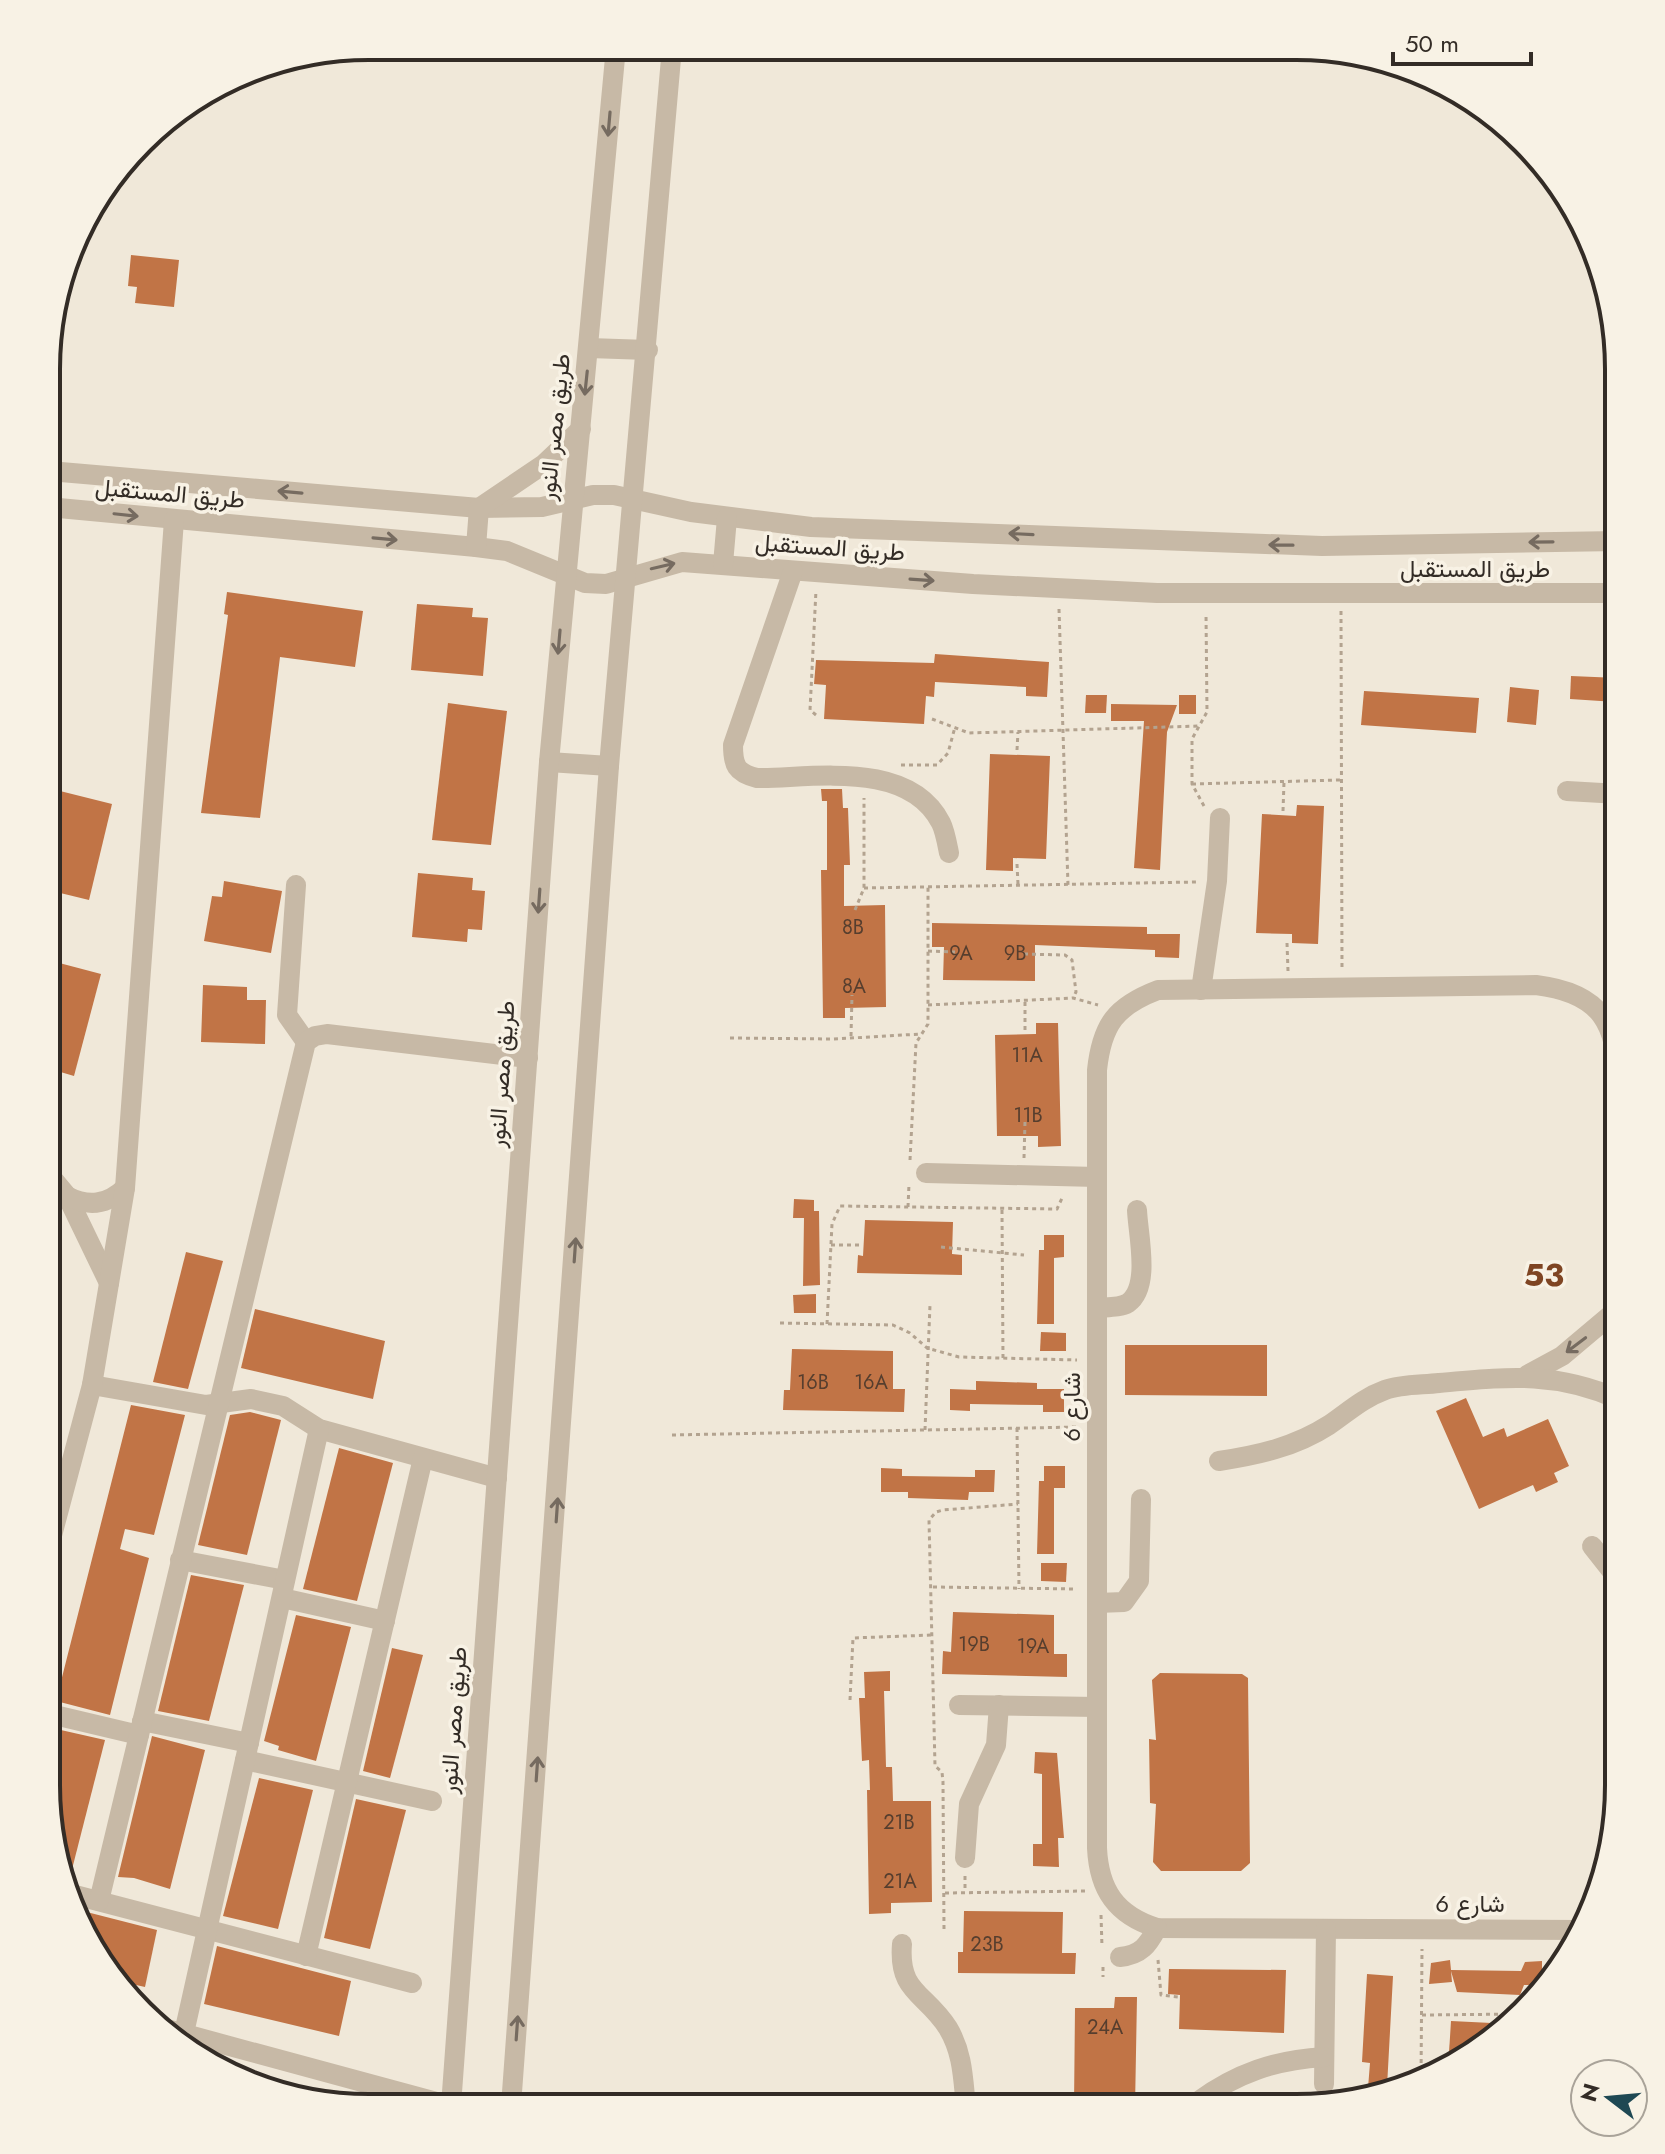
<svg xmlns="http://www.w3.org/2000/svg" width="1665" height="2154" viewBox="0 0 1665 2154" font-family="Jost,Vazirmatn,sans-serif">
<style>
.building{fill:#c17446}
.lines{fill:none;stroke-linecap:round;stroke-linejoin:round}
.path{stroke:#b3a390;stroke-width:3;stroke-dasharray:4 4;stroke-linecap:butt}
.minor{stroke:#c7b9a6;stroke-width:20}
.oneway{stroke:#766b60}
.labels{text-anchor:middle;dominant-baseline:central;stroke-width:7;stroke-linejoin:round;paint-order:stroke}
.number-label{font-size:20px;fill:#563e2e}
.street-label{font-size:24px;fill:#332c26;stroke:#f8f2e5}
.district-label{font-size:32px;font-weight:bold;fill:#7f4523;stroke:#f8f2e5}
.rim{fill:none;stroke:#332c26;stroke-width:4}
</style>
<rect width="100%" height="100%" fill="#f0e8d9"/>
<g class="building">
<polygon points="131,255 179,260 174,307 135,303 137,287 128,286"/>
<polygon points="227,592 363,611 355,667 280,657 260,818 201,813 228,615 224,614"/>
<polygon points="417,604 473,608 472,617 488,618 483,676 411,670"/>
<polygon points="935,654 1049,662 1047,697 1026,696 1026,687 935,682 934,697 926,696 924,724 824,719 826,685 814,684 816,660 934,663"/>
<polygon points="1571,676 1618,678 1616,702 1570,699"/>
<polygon points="1510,687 1539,690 1536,725 1507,722"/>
<polygon points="1364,691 1479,698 1476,733 1361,725"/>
<polygon points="1086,695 1107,695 1106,713 1085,713"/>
<rect x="1179" y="695" width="17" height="19"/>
<polygon points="448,703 507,711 491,845 432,840"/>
<polygon points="1111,704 1177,705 1167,732 1160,870 1134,868 1144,721 1111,721"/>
<polygon points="990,754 1050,756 1046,859 1013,858 1013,871 986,870"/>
<polygon points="52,789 112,804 89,900 48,890 48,805"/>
<polygon points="821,789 842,789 843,808 848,808 850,865 844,865 844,906 885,905 886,1007 845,1008 845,1018 823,1018 821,870 827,870 827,801 822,801"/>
<polygon points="1297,805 1324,806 1318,944 1292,943 1292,934 1256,933 1262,814 1296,816"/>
<polygon points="418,873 473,878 472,890 485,891 482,930 468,929 467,942 412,937"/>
<polygon points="224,881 282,891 271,953 204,941 212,896 222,897"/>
<polygon points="932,923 1147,927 1147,934 1180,934 1179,958 1155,957 1155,950 1035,945 1035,981 943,980 944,947 932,947"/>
<polygon points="48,960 101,974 74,1076 47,1068"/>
<polygon points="203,985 247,987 247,1000 266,1000 265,1044 201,1042"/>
<polygon points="1036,1023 1058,1023 1061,1146 1038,1147 1038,1136 997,1136 995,1035 1036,1034"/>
<polygon points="794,1199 814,1200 814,1211 819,1211 820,1285 803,1286 804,1218 793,1218"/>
<polygon points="865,1220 953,1222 952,1254 962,1255 962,1275 857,1273 858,1255 863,1256"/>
<polygon points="1044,1235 1064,1235 1064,1257 1054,1258 1054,1324 1037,1324 1039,1250 1044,1250"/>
<polygon points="186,1252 223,1261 188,1389 153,1382"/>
<polygon points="816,1294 816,1313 794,1313 793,1295"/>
<polygon points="255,1309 385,1341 373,1399 241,1368"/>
<polygon points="1041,1332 1066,1333 1066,1351 1040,1351"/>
<polygon points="1125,1345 1267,1345 1267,1396 1125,1395"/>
<polygon points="792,1349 893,1351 893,1389 905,1389 904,1412 783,1410 784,1390 790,1390"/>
<polygon points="976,1381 1037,1383 1037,1389 1064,1389 1064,1412 1043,1412 1043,1405 970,1404 970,1411 950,1410 950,1389 976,1390"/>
<polygon points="1466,1398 1483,1437 1504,1428 1507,1437 1548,1419 1569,1466 1554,1473 1558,1482 1536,1492 1533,1485 1479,1509 1436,1411"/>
<polygon points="131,1405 185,1415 154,1535 125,1529 120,1549 149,1558 110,1715 56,1701"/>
<polygon points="250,1412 281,1420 247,1555 198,1545 230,1415"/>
<polygon points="339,1448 393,1463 357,1601 303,1589"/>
<polygon points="1044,1466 1065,1466 1065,1488 1054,1488 1054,1554 1037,1554 1039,1481 1044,1481"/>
<polygon points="881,1468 902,1469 902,1476 975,1477 975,1470 995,1470 994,1492 969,1492 968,1500 908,1498 908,1492 881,1492"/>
<polygon points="1041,1563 1067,1563 1066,1582 1041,1581"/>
<polygon points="191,1575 244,1585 209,1721 158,1711"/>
<polygon points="953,1612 1054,1615 1054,1654 1067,1654 1067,1677 942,1674 943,1651 951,1652"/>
<polygon points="296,1615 351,1627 316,1761 278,1750 279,1746 264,1741"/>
<polygon points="392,1648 423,1655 390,1778 363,1771"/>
<polygon points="890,1671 890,1691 884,1691 886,1767 892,1767 893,1801 931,1801 932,1902 891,1903 891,1913 869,1914 867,1790 870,1790 869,1760 862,1761 859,1698 865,1698 864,1672"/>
<polygon points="1160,1673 1242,1674 1248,1678 1250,1863 1241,1871 1161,1871 1153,1862 1156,1804 1150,1803 1149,1739 1156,1740 1152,1680"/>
<polygon points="52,1728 105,1740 69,1881 46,1785 46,1748"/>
<polygon points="152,1736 205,1750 170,1889 134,1878 118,1877"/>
<polygon points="1035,1752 1057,1753 1064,1838 1058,1838 1059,1867 1033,1866 1033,1844 1042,1844 1042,1774 1034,1773"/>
<polygon points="259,1778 313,1790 278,1929 223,1916"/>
<polygon points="356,1799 406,1810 370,1949 324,1938"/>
<polygon points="75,1909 157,1930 145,1987 114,1980 80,1928"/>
<polygon points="964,1911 1063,1912 1062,1953 1076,1953 1075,1974 958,1973 958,1952 963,1952"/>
<polygon points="217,1946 351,1981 339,2036 204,2004"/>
<polygon points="1450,1960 1451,1970 1521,1971 1525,1962 1542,1961 1542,1985 1524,1985 1520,1995 1457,1992 1451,1971 1452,1982 1429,1984 1431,1963"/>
<polygon points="1169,1969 1286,1970 1284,2033 1179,2029 1180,1995 1168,1994"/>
<polygon points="1367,1974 1393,1976 1387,2087 1378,2089 1368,2088 1370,2063 1362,2062"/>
<polygon points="1115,1997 1137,1997 1135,2108 1074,2107 1075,2008 1114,2008"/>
<polygon points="1451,2021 1512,2024 1448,2068"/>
</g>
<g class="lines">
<g class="path">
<polyline points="1059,609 1068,885"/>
<polyline points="1341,611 1342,968"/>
<polyline points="816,715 810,710 816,590"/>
<polyline points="932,719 969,733 1200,726"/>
<polyline points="1017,750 1018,732"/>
<polyline points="901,765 937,765 948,753 955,727"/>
<polyline points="1192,784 1340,780"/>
<polyline points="1204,806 1192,784 1192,739 1207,712 1206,613"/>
<polyline points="1283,811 1284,782"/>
<polyline points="1017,864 1018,884"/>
<polyline points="864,888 1196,882"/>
<polyline points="855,910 864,888 864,798"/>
<polyline points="1287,943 1288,971"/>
<polyline points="928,951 955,952"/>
<polyline points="1024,954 1065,955 1072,960 1076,992 1073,998"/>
<polyline points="928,1005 1073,998 1098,1005"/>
<polyline points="1025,1030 1025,1002"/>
<polyline points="851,1036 852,995"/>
<polyline points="730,1038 834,1039 921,1034"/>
<polyline points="1024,1158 1025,1122"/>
<polyline points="910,1160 916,1043 928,1024 928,887"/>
<polyline points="908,1207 909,1184"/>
<polyline points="1002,1210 1003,1358"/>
<polyline points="831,1245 863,1245"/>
<polyline points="941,1247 1024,1255"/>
<polyline points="780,1323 893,1325 910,1333 927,1348 959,1357 1077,1360"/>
<polyline points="827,1324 832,1224 840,1206 1057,1209 1063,1196"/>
<polyline points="1017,1428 1019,1589"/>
<polyline points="925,1430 930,1305"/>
<polyline points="672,1435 1077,1427"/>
<polyline points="933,1587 1077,1589"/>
<polyline points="850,1700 853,1638 932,1635"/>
<polyline points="965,1876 965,1892"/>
<polyline points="945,1893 1085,1891"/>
<polyline points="1101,1915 1102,1947"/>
<polyline points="944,1929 943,1782 942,1772 935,1766 929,1520 936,1512 943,1510 1018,1504"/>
<polyline points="1158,1960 1161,1995 1178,1997"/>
<polyline points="1103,1967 1103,1977"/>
<polyline points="1422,2015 1521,2014"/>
<polyline points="1421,2079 1422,1949"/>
<polyline points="1294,2108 1312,2104"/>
</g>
<g class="minor">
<polyline points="589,348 648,350"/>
<polyline points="49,471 479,508 542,507 593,495 614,495 691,512 811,527 1322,546 1619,541"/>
<polyline points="48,507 476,547 507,551 585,583 606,584 682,562 973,584 1157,593 1619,593"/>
<polyline points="476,547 479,508 544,464 581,429"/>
<polyline points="723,564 727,518"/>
<path d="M 793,571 L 733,745 C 733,765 736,773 757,778 C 815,778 909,760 941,823 C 945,831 947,843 949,853"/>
<polyline points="549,762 609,766"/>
<polyline points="1567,791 1619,794"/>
<polyline points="296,885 287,1015 306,1042"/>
<polyline points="1201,990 1217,881 1220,818"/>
<polyline points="47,1172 67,1196 109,1283"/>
<polyline points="926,1173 1097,1177"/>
<path d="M 67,1196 C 88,1207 107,1205 125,1188"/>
<path d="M 1097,1308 C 1106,1307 1120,1308 1128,1303 C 1151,1287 1138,1235 1137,1210"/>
<polyline points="1527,1375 1562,1356 1619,1308"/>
<polyline points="92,1385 206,1405 251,1399 283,1406 319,1429 497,1478"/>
<path d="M 1219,1461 C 1258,1455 1295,1447 1329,1425 C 1348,1412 1363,1398 1385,1390 C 1401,1384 1422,1385 1439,1383 C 1507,1377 1554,1371 1618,1399"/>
<polyline points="1592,1546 1618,1579"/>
<polyline points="46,1558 92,1385 125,1188 174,520"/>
<polyline points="180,1560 285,1580"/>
<polyline points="282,1598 385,1621"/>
<polyline points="1097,1603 1124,1602 1139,1581 1141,1499"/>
<polyline points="959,1705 1097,1707"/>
<polyline points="46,1713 139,1735"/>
<polyline points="142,1721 249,1743"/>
<polyline points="245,1760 432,1801"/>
<polyline points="965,1858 969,1804 996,1745 999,1705"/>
<polyline points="71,1894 412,1983"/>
<polyline points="99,1901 306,1042 315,1036 327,1034 528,1058"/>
<path d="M 1582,1930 L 1157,1928 C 1116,1915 1099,1890 1097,1848 L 1097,1070 C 1102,1024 1116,1006 1158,990 L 1536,985 C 1602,993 1617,1024 1619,1086"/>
<path d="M 902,1944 C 898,1993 925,1992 948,2028 C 963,2053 963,2079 966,2107"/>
<polyline points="306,1956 423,1458"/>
<path d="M 1120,1957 C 1141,1955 1148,1945 1157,1928"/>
<polyline points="159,2027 451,2106 549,762 616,47"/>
<polyline points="184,2033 319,1429"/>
<polyline points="1324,2084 1326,1929"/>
<path d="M 1197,2102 C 1237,2073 1275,2060 1324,2057"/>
<polyline points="511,2106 609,766 672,47"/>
</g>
</g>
<defs><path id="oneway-shaft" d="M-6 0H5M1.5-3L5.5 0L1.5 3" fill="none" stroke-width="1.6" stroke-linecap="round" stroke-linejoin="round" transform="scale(2)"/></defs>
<g class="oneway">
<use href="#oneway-shaft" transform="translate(609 124) rotate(95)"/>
<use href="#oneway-shaft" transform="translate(586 383) rotate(96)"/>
<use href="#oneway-shaft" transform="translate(290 492) rotate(-175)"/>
<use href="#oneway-shaft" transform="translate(126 515) rotate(6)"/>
<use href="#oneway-shaft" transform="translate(1021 534) rotate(-177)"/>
<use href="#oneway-shaft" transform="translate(385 539) rotate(5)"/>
<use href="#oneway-shaft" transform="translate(1541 542) rotate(179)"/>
<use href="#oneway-shaft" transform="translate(1281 545) rotate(-179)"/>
<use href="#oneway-shaft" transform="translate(663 566) rotate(-13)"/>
<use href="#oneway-shaft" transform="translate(922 580) rotate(4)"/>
<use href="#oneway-shaft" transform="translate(559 642) rotate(95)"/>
<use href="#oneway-shaft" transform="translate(539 901) rotate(94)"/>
<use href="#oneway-shaft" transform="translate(575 1250) rotate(-86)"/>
<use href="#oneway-shaft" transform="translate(1576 1345) rotate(143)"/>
<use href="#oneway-shaft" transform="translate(557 1510) rotate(-86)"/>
<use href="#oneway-shaft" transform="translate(537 1769) rotate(-86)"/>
<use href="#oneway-shaft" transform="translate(517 2028) rotate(-86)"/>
</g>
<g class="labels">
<g class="number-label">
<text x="853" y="927">8B</text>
<text x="961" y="953">9A</text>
<text x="1015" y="953">9B</text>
<text x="854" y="986">8A</text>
<text x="1027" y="1055">11A</text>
<text x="1028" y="1115">11B</text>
<text x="813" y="1382">16B</text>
<text x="871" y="1382">16A</text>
<text x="974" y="1644">19B</text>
<text x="1033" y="1646">19A</text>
<text x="899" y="1822">21B</text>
<text x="900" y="1881">21A</text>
<text x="987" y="1944">23B</text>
<text x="1105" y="2027">24A</text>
</g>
<g class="street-label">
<text transform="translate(554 427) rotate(-84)">طريق مصر النور</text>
<text transform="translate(170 493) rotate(5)">طريق المستقبل</text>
<text transform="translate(830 547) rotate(4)">طريق المستقبل</text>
<text x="1475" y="568">طريق المستقبل</text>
<text transform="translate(501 1074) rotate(-86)">طريق مصر النور</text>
<text transform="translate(1071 1407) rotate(-90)">شارع 6</text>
<text transform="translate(453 1720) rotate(-86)">طريق مصر النور</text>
<text x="1470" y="1903">شارع 6</text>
</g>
<g class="district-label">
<text x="1544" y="1275">53</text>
</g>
</g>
<path d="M0 0H1665V2154H0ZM369 60H1296A309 309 0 0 1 1605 369V1785A309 309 0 0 1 1296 2094H369A309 309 0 0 1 60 1785V369A309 309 0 0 1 369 60Z" fill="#f8f2e5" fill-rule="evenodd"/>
<path class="rim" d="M369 60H1296A309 309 0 0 1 1605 369V1785A309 309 0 0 1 1296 2094H369A309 309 0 0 1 60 1785V369A309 309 0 0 1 369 60Z"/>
<g transform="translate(1609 2098) rotate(286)"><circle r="38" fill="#f8f2e5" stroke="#a9a399" stroke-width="2"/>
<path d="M0-6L14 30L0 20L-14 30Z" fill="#1e4853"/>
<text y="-12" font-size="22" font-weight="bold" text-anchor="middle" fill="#332c26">N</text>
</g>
<path d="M1393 52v12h138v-12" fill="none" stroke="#332c26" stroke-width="4"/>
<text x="1405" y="52" font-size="24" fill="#332c26" stroke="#f8f2e5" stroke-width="6" paint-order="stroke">50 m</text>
</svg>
